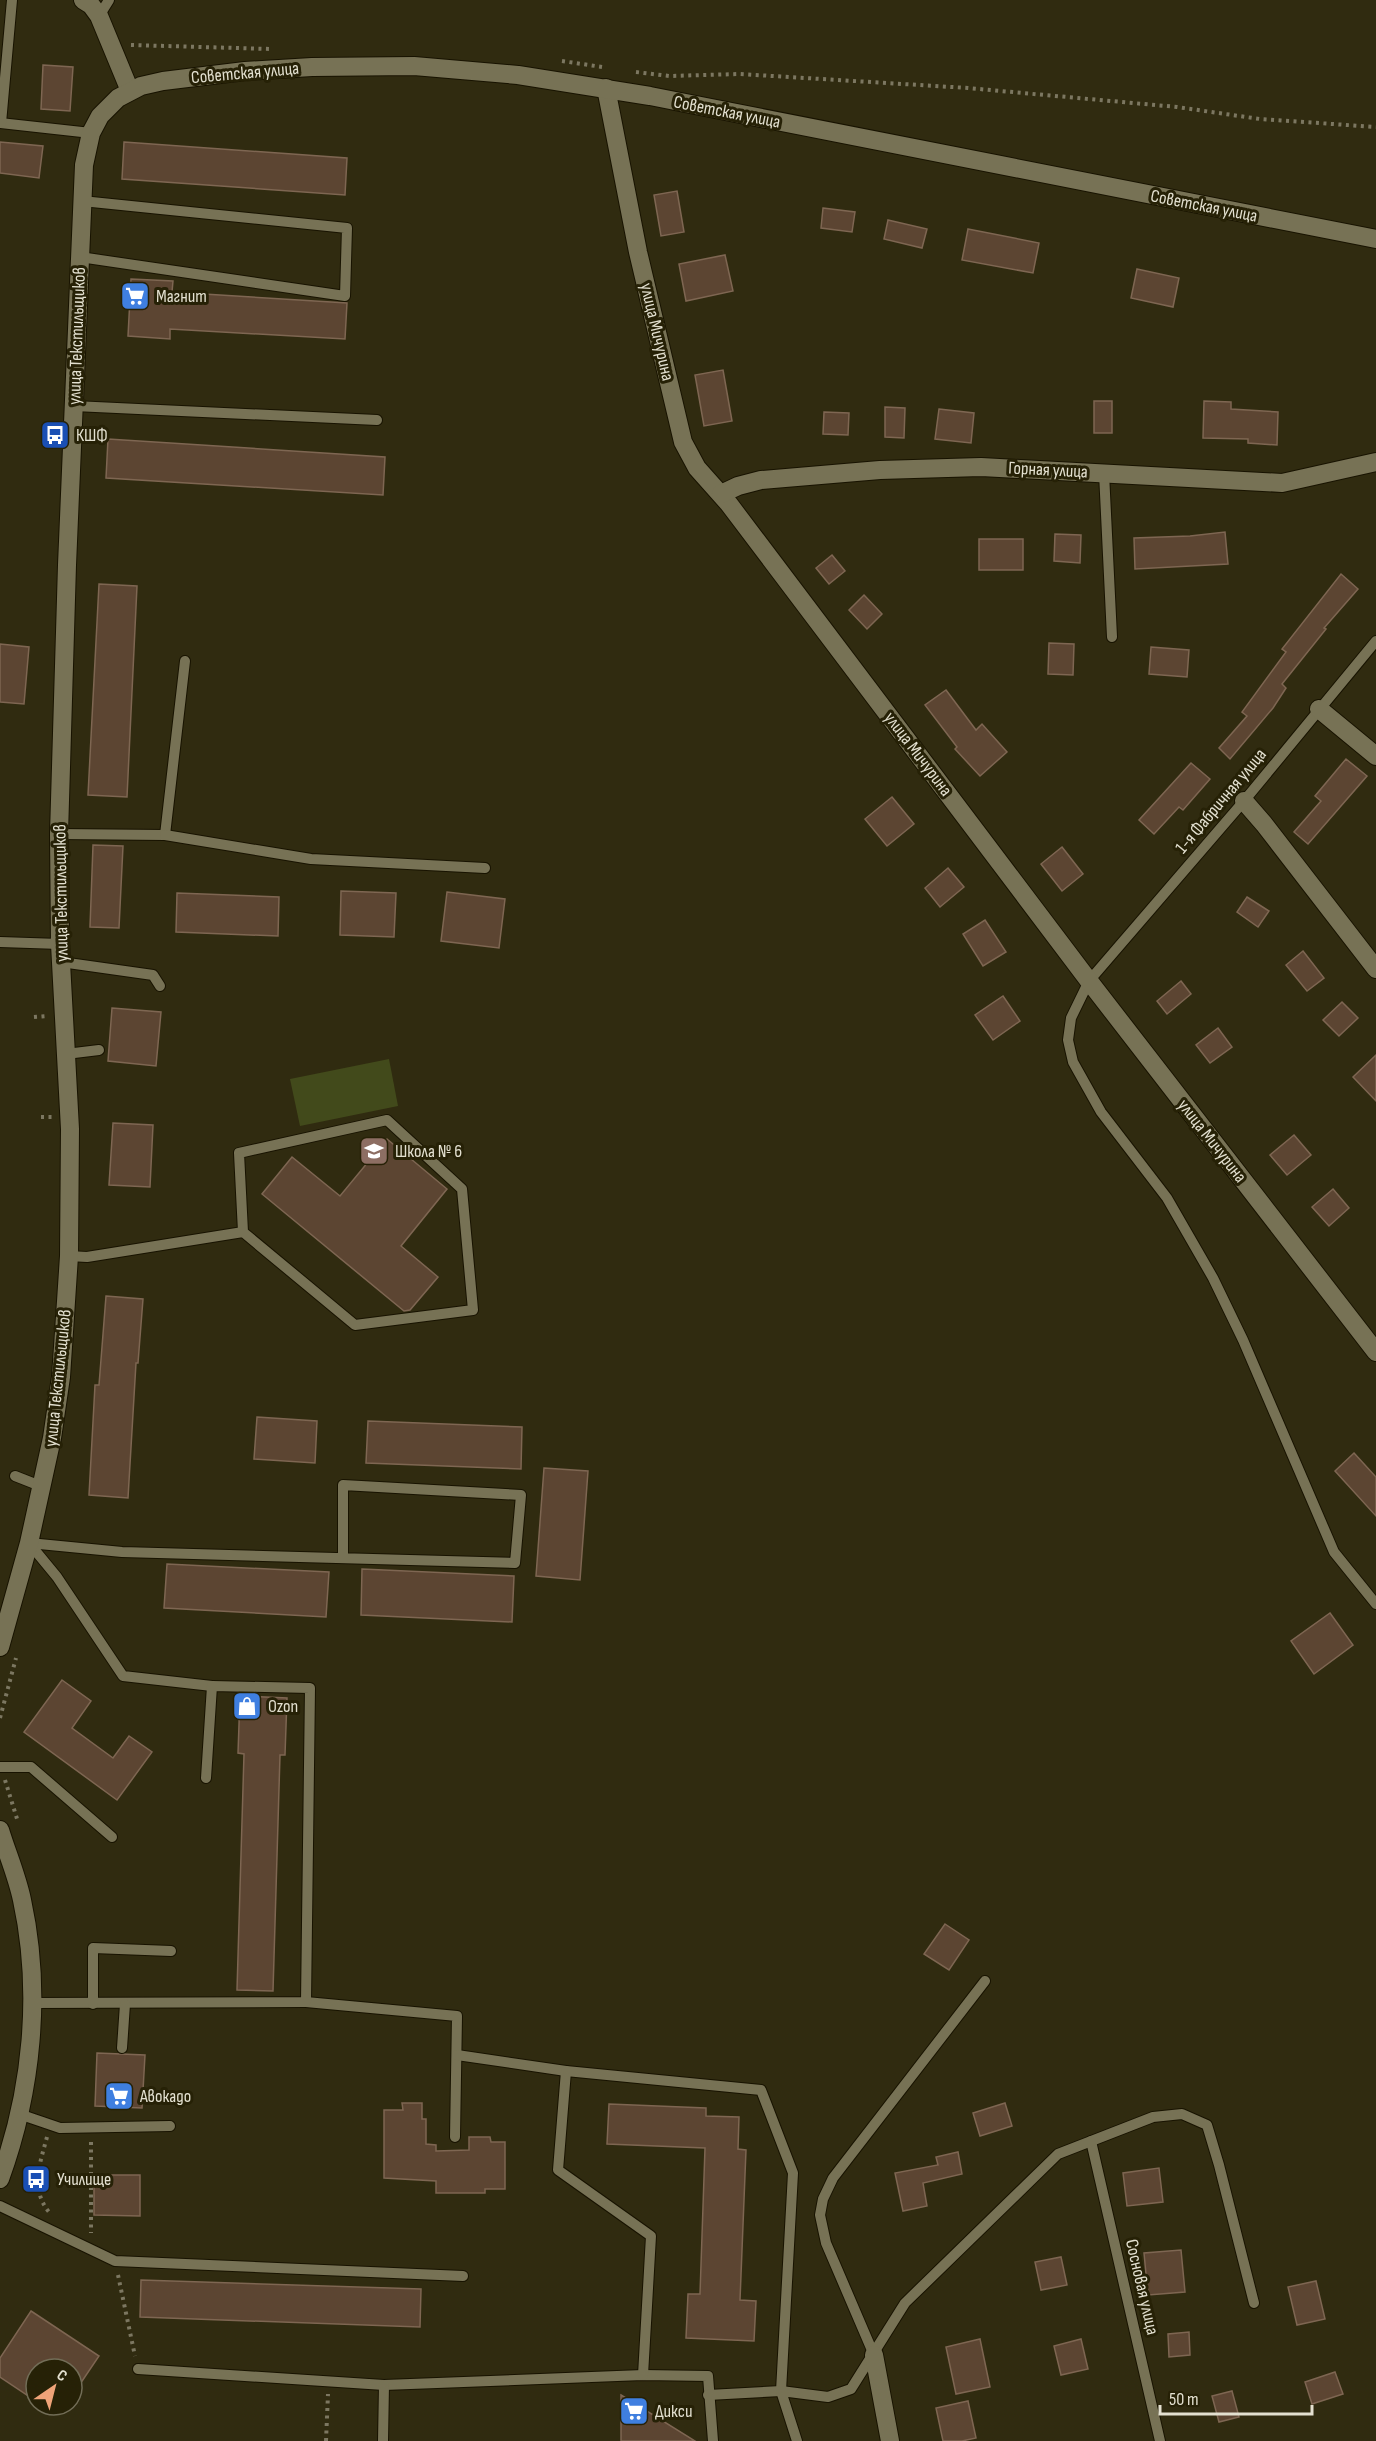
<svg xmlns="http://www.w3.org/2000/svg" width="1376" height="2441" viewBox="0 0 1376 2441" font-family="'Sofia Sans Condensed',sans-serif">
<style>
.green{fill:#424a1b}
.building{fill:#5c4532;stroke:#7e6652;stroke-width:1.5}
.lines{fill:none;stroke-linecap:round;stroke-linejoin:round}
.lane-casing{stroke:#181300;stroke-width:12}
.street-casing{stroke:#181300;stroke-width:20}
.secondary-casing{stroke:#181300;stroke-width:20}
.path{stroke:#7c7761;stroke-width:4;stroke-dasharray:3 4.5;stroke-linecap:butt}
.lane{stroke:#777255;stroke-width:10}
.street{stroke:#777255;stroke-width:18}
.secondary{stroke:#777255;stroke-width:18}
.labels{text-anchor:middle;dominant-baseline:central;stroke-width:6;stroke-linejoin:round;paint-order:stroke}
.street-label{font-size:18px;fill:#e3e0d0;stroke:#262106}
.poi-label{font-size:18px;fill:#e3e0d0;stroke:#262106;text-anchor:start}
</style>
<rect width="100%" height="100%" fill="#302b10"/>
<polygon class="green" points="389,1059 398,1106 300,1126 290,1079"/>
<g class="building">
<polygon points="43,65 73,67 70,111 41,109"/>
<polygon points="0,142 43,146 39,178 0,173"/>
<polygon points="124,142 347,158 345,195 122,179"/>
<polygon points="677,191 684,232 661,236 654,195"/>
<polygon points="823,208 855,212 852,232 821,228"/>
<polygon points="888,220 927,229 922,248 884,239"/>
<polygon points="968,229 1039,243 1033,273 962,260"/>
<polygon points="725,255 733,291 686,301 679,264"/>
<polygon points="1137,269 1179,278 1173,307 1131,298"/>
<polygon points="131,279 173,281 172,292 347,303 345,339 170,329 170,339 128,336"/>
<polygon points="723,370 732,421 704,426 695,375"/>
<rect x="1094" y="401" width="18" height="32"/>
<polygon points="1204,401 1231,402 1231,409 1278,412 1277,445 1248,443 1248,439 1203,438"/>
<polygon points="885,407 905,408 904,438 885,437"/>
<polygon points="939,409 974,413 971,443 935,439"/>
<polygon points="824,412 849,413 848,435 823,434"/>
<polygon points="108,439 385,457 383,495 106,478"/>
<polygon points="1225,532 1228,564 1135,569 1134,538 1190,536"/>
<polygon points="1055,534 1081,535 1080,563 1054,561"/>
<rect x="979" y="539" width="44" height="31"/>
<polygon points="832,555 845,571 829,584 816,568"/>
<polygon points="1341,574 1358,589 1324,628 1326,629 1282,684 1286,688 1273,708 1230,759 1219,748 1247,716 1242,712 1286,652 1282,649"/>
<polygon points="99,584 137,586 127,797 88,795"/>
<polygon points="864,595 882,614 867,629 849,610"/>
<polygon points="1049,643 1074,644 1073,675 1048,674"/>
<polygon points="0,644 29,647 24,704 0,702"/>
<polygon points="1151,647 1189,650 1187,677 1149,674"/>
<polygon points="946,690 976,730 982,724 1007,752 980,776 955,749 957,747 925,705"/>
<polygon points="1346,759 1367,776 1308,844 1294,832 1321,801 1315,796"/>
<polygon points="1191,763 1210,779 1183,810 1179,807 1154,834 1139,820"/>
<polygon points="892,797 914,824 887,846 865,819"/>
<polygon points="93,845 123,846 119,928 90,927"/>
<polygon points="1062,847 1083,874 1062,891 1041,864"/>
<polygon points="948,868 964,887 940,907 925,888"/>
<polygon points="341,891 396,893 394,937 340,935"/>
<polygon points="447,892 505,899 499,948 441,941"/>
<polygon points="177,893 279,897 278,936 176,932"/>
<polygon points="1247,897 1269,911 1258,927 1237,912"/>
<polygon points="985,920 1006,952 983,966 963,934"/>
<polygon points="1303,951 1324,978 1307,991 1286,965"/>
<polygon points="1181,981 1191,994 1167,1014 1157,1001"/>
<polygon points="1003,996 1020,1021 993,1040 975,1015"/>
<polygon points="1342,1002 1358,1018 1339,1036 1323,1020"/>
<polygon points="112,1008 161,1012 156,1066 108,1061"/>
<polygon points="1218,1028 1232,1047 1210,1063 1196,1045"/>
<polygon points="1376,1055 1376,1101 1353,1077"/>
<polygon points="113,1123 153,1125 150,1187 109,1185"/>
<polygon points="1294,1135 1311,1155 1287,1175 1270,1155"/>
<polygon points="387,1139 447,1189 401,1246 438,1277 410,1310 404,1311 262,1194 292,1157 340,1196"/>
<polygon points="1333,1189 1349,1208 1329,1226 1312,1207"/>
<polygon points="106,1296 143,1299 138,1363 136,1363 128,1498 89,1495 95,1385 99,1385"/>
<polygon points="257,1417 317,1421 315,1463 254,1459"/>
<polygon points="368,1421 522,1427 521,1469 366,1463"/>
<polygon points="1354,1453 1376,1477 1376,1516 1335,1471"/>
<polygon points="544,1468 588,1471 580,1580 536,1576"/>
<polygon points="167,1564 329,1572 326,1617 164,1608"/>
<polygon points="362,1569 514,1576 512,1622 361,1615"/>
<polygon points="1330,1613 1353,1645 1314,1674 1291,1641"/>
<polygon points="62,1680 91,1701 72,1728 113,1758 129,1736 152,1752 117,1800 24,1732"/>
<polygon points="240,1696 287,1698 285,1755 280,1755 273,1991 237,1990 244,1754 238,1753"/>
<polygon points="945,1924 969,1940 949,1970 924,1954"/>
<polygon points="97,2053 145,2055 142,2108 95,2106"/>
<polygon points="402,2103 422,2103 422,2119 426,2119 426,2144 436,2145 436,2151 469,2150 469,2137 490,2137 491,2142 505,2142 505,2189 485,2189 485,2193 436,2193 436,2181 384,2178 384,2110 403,2110"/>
<polygon points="1005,2103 1012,2126 980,2136 973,2113"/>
<polygon points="609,2104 706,2108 706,2116 739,2117 738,2149 746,2150 740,2300 756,2301 754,2341 686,2338 688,2294 700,2294 705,2148 607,2144"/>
<polygon points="958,2152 962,2174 923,2183 927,2206 903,2211 895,2173 938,2165 936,2157"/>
<polygon points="1159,2168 1163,2202 1127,2206 1123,2173"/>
<polygon points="94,2175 140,2175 140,2216 94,2215"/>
<polygon points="1181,2250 1185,2292 1148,2295 1144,2253"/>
<polygon points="1061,2257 1067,2285 1041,2290 1035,2262"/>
<polygon points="141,2280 421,2289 420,2327 140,2317"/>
<polygon points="1316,2281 1325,2319 1297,2325 1288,2287"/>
<polygon points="31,2311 99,2356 72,2396 72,2369 36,2369 36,2401 0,2377 0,2358"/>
<polygon points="1189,2332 1190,2355 1169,2357 1168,2334"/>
<polygon points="980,2339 990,2387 956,2394 946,2347"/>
<polygon points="1081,2339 1088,2369 1061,2375 1054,2346"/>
<polygon points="1335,2372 1343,2394 1312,2404 1305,2382"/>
<polygon points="1232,2391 1239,2417 1219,2422 1212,2396"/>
<polygon points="621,2395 695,2441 621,2441"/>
<polygon points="968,2401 976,2438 962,2441 943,2441 936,2408"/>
</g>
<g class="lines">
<g class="lane-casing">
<g id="lane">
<polyline points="99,16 109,0"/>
<polyline points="0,123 91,133"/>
<polyline points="1,123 12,0"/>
<polyline points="80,257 345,296 347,228 82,201"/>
<polyline points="74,406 377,420"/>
<polyline points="1104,473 1112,637"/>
<polyline points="1376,641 1244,801 1089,981 1071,1018 1068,1040 1073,1062 1101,1112 1167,1198 1213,1278 1243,1340 1334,1552 1376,1604"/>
<polyline points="59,834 165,835 185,661"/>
<polyline points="165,835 311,859 485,868"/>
<polyline points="0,942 60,944"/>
<polyline points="61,962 153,975 160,986"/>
<polyline points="66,1054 99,1050"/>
<polyline points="69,1256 87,1257 243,1232 239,1153 387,1120 462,1189 473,1310 355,1325 243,1232"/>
<polyline points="15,1476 43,1487"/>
<polyline points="29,1543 122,1552 515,1563 521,1495 343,1485 343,1558"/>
<polyline points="29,1543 57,1577 123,1676 212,1686"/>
<polyline points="0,1767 31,1767 112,1837"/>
<polyline points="306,2002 457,2016 455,2137"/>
<polyline points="33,2003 306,2002 310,1688 212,1686 206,1778"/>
<polyline points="93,2004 93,1948 171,1951"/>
<polyline points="122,2048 125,2004"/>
<polyline points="457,2055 566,2071"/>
<polyline points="19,2114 60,2128 170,2126"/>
<polyline points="1091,2141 1160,2441"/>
<polyline points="0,2206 115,2261 463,2276"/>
<polyline points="874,2355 826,2243 820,2215 823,2199 833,2178 985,1981"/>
<polyline points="138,2369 384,2385 643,2375 708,2376 713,2441"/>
<polyline points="643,2375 651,2236 558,2170 566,2071 761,2090 793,2173 781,2391 708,2395"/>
<polyline points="383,2441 384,2385"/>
<polyline points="797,2441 781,2391 828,2397 851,2389 905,2303 1058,2154 1153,2117 1182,2114 1207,2125 1219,2165 1254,2303"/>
</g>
</g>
<g class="street-casing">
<g id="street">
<polyline points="606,88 638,252 683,442 697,468 729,504 1089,981 1376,1352"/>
<polyline points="721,494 738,486 761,480 880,470 981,467 1282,483 1376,462"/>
<polyline points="1319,709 1376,756"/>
<polyline points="1244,801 1264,824 1376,969"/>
<polyline points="874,2355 890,2441"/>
</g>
</g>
<g class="secondary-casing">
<g id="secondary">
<polyline points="83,0 91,5 99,16 130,91"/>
<polyline points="0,1647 29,1543 52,1438 61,1377 69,1256 70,1129 60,944 59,834 67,565 84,165 91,133 100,116 118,98 141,86 163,81 245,71 312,67 414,66 518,75 650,96 1376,239"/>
<path d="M 0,1830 C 7,1853 17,1876 22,1900 C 42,1992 32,2091 0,2179"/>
</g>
</g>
<g class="path">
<polyline points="131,45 271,49"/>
<polyline points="562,61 602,67"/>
<polyline points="636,72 669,76 740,74 968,88 1177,107 1260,119 1376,127"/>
<polyline points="34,1017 47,1016"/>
<polyline points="41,1117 52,1117"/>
<polyline points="0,1718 16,1658"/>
<polyline points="5,1780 18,1822"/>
<path d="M 47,2137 C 40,2163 30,2189 49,2212"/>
<polyline points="91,2142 91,2233"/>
<polyline points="118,2275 135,2356"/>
<polyline points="326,2441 328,2394"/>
</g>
<use href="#lane" class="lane"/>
<use href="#street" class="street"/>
<use href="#secondary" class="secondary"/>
</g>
<defs>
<g id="supermarket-square" transform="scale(1.5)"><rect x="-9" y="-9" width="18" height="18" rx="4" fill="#3f7fe0" stroke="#262106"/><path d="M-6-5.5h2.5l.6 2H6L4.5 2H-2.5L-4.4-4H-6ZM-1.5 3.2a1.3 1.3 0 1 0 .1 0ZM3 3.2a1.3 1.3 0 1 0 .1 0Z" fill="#fff"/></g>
<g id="bus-square" transform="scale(1.5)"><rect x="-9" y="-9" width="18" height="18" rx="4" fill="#1a4fb4" stroke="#262106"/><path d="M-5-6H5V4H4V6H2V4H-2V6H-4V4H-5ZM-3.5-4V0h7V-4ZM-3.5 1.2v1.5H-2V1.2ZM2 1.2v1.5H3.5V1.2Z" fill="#fff"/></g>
<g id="school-square" transform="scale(1.5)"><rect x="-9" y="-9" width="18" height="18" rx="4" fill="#8d6e63" stroke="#262106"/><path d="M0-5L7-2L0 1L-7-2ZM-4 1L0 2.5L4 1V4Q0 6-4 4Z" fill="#fff"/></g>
<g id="shop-square" transform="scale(1.5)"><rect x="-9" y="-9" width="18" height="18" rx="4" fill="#3f7fe0" stroke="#262106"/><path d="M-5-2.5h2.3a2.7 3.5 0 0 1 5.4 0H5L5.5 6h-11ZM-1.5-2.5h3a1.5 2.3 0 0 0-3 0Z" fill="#fff"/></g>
</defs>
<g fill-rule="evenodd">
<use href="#supermarket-square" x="135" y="296"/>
<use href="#bus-square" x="55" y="435"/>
<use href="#school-square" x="374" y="1151"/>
<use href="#shop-square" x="247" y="1706"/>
<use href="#supermarket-square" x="119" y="2096"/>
<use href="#bus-square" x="36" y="2179"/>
<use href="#supermarket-square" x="634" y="2411"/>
</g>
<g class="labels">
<g class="street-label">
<text transform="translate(245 73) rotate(-5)">Советская улица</text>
<text transform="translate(727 112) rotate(11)">Советская улица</text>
<text transform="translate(1204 206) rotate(11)">Советская улица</text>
<text transform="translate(657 332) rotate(77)">улица Мичурина</text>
<text transform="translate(77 336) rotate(-88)">улица Текстильщиков</text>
<text transform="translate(1048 470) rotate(3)">Горная улица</text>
<text transform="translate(918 754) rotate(53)">улица Мичурина</text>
<text transform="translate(1221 801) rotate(-50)">1-я Фабричная улица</text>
<text transform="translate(61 893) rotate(-91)">улица Текстильщиков</text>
<text transform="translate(1212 1141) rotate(52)">улица Мичурина</text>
<text transform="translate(58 1378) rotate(-84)">улица Текстильщиков</text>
<text transform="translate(1142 2287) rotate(77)">Сосновая улица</text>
</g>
<g class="poi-label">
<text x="156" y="296">Магнит</text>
<text x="76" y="435">КШФ</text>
<text x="395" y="1151">Школа № 6</text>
<text x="268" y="1706">Ozon</text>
<text x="140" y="2096">Авокадо</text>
<text x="57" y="2179">Училище</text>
<text x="655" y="2411">Дикси</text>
</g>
</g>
<g transform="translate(54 2387) rotate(35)"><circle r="28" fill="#262106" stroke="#726d57" stroke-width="1.5"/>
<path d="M0-4.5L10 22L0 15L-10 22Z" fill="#efa378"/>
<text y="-9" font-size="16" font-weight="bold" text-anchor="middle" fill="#e3e0d0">С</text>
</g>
<path d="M1160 2405v9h152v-9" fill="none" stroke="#e3e0d0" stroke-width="3"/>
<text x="1169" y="2405" font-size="18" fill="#e3e0d0" stroke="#262106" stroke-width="4.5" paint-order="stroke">50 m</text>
</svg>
